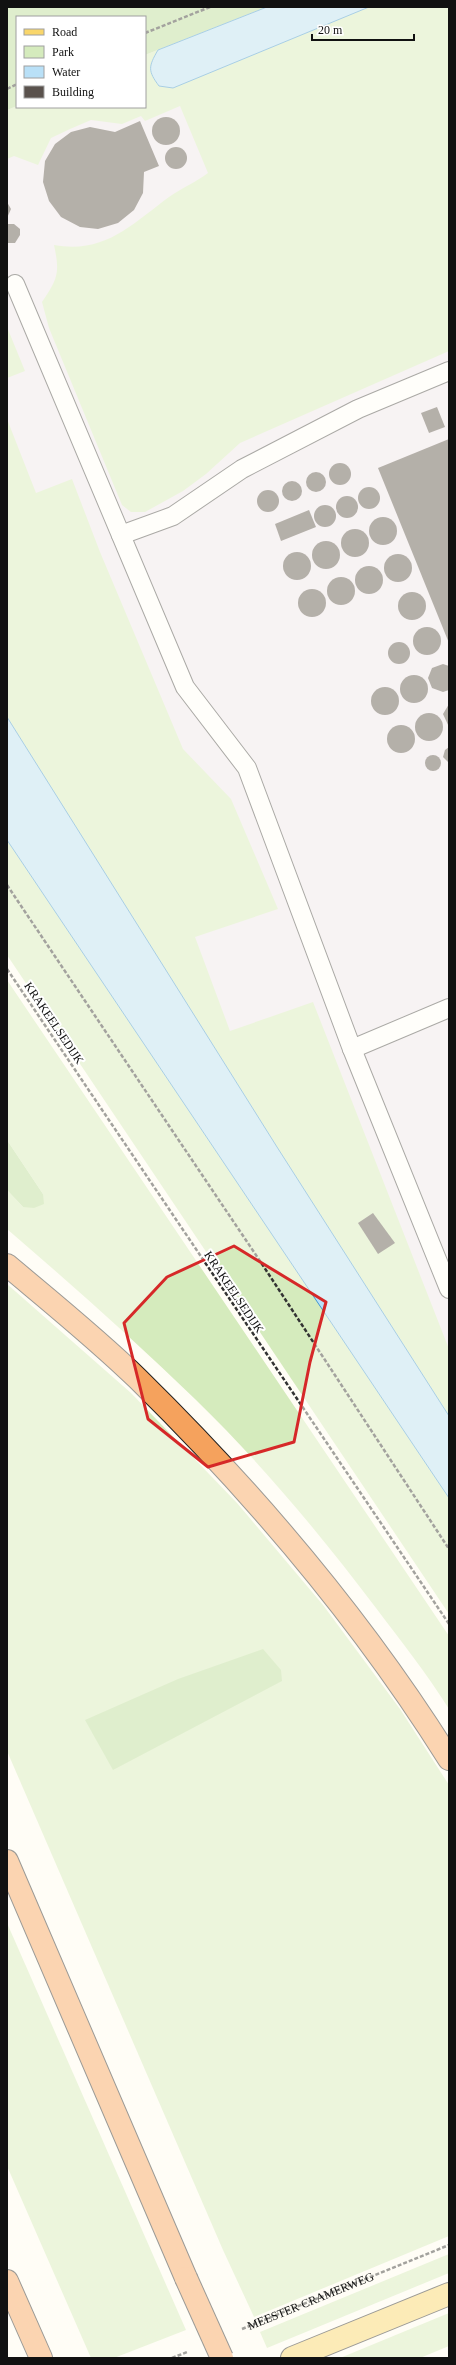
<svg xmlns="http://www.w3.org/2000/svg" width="456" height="2365" viewBox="0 0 456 2365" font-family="Georgia,serif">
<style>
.industrial{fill:#eee6ef}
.green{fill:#d5ebbd}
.forest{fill:#b9dc9c}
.water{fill:#b9e0f7;stroke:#3f96cf}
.building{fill:#5a524d}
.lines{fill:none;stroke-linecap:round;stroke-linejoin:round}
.lane-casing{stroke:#444;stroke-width:20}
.primary-casing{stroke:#222;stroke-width:24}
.highway-casing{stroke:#222;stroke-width:24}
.path{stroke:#333;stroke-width:2.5;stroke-dasharray:4 2;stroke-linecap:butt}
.lane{stroke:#fff;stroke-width:18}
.primary{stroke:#f9d66b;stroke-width:22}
.highway{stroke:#f5a25d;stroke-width:22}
.highway-bridge-casing{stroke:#222;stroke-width:24;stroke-linecap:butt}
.highway-bridge{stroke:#f5a25d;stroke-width:22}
.marked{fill:none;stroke:#d62828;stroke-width:3;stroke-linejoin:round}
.labels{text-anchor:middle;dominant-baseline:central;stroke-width:4;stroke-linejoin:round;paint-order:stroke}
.street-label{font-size:12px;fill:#111;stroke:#fff}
</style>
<rect width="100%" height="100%" fill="#fffdf5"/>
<polygon class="industrial" points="226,7 449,7 449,1456 7,793 7,92 17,88 17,107 145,107 145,38"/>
<g class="green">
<path d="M 369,7 L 449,7 L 449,351 L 240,443 L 206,474 L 183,491 L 145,512 L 131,512 L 122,505 L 49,328 L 42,302 C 58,278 60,273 54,245 C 105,254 131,225 169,197 C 182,188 196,182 208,173 L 180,106 L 145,121 L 141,116 L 122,124 L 91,120 L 70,129 L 51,138 L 38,165 L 14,156 L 7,159 L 7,110 L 17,106 L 145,107 L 145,55 L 158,50 L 151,63 L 173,88 Z"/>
<polygon points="7,327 25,371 7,378"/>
<polygon points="7,419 36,493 72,479 100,552 183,749 231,799 278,909 195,937 230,1031 313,1002 449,1349 449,1416 277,1147 7,717"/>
<polygon points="7,840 449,1498 449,1614 7,955"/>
<path d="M 7,980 L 449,1636 L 449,1709 C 427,1674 401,1641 376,1608 C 320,1534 261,1463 195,1399 C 134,1340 71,1284 7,1229 L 7,1190 L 23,1207 L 43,1194 L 7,1140 Z"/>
<polygon points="7,1284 131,1393 237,1503 323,1605 400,1709 449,1785 449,2236 254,2317 223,2250 7,1751"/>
<polygon points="7,1923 186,2330 114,2358 91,2358 7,2166"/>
<polygon points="449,2254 449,2273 267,2348 260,2332"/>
<polygon points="449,2313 449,2346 420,2358 340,2358"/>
</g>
<g class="forest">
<polygon points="7,7 267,7 145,55 145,17 17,17 17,106 7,110"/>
<polygon points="7,1140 43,1194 44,1204 34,1208 23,1207 7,1190"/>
<polygon points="263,1649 281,1670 282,1681 113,1770 85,1720 178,1679"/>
</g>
<g class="water">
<path d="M 267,7 L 369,7 L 173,88 L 159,86 C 148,71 148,67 158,50 Z"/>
<polygon points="7,717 277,1147 449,1416 449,1498 7,840"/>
</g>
<g class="building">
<circle cx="166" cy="131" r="14"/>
<polygon points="140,121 159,166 144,172 143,193 134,210 118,223 98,229 80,227 61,217 49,201 43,182 45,161 55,144 71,132 90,127 115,132"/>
<circle cx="176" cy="158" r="11"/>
<polygon points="7,202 11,209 7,218"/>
<polygon points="7,224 14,224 20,229 20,235 15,243 7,243"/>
<polygon points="437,407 445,427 429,433 421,413"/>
<polygon points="449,439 449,643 378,468"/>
<circle cx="340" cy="474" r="11"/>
<circle cx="316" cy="482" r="10"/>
<circle cx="292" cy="491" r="10"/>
<circle cx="369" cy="498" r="11"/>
<circle cx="268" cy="501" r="11"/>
<circle cx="347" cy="507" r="11"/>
<circle cx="325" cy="516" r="11"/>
<polygon points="309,510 316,527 281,541 275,524"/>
<circle cx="383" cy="531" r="14"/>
<circle cx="355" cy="543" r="14"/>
<circle cx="326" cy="555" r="14"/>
<circle cx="297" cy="566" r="14"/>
<circle cx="398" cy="568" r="14"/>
<circle cx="369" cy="580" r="14"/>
<circle cx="341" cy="591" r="14"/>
<circle cx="312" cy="603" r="14"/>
<circle cx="412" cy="606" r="14"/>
<circle cx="427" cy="641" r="14"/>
<circle cx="399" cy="653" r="11"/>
<polygon points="443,664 449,666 449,690 443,692 432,688 428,678 432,668"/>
<circle cx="414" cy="689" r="14"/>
<circle cx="385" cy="701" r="14"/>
<polygon points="449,704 449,727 443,714"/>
<circle cx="429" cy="727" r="14"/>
<circle cx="401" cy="739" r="14"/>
<polygon points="449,747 449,763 443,757 445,750"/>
<circle cx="433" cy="763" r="8"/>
<polygon points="373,1213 395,1243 378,1254 358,1223"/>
</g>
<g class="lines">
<g class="lane-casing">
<g id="lane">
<polyline points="15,284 185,687 247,768 352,1049 449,1289"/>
<polyline points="121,535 173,516 242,469 358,409 449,371"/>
<polyline points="352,1049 449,1008"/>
</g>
</g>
<g class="primary-casing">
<polyline id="primary" points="292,2358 449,2294"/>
</g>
<g class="highway-casing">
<g id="highway">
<path d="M 7,1265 C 51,1302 97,1339 138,1379 C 255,1494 362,1620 449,1759"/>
<polyline points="7,1861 186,2278"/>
<polyline points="7,2281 41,2358"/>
</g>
</g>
<g class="path">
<polyline points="145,33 210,7"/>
<polyline points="7,89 17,84"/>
<polyline points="7,885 262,1264 449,1549"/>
<polyline points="7,969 449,1624"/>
<path id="s1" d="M 242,2329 L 449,2245"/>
<polyline points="172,2358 187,2352"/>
</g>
<use href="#lane" class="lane"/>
<use href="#primary" class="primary"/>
<use href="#highway" class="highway"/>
<g class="highway-bridge-casing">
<polyline id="highway-bridge" points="186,2278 222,2358"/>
</g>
<use href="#highway-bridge" class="highway-bridge"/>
</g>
<path d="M0 0H456V2365H0ZM 234,1246 L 326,1302 L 310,1362 L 294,1442 L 208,1467 L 148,1419 L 124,1323 L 167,1277 Z" fill="#fffdf5" fill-opacity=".55" fill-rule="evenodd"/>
<path class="marked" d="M 234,1246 L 326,1302 L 310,1362 L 294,1442 L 208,1467 L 148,1419 L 124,1323 L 167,1277 Z"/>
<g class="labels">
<g class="street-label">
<text transform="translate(54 1023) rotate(56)">KRAKEELSEDIJK</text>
<text transform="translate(234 1292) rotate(56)">KRAKEELSEDIJK</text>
<text stroke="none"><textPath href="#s1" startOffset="74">MEESTER CRAMERWEG</textPath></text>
</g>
</g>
<rect width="456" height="2365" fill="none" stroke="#111111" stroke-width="16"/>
<rect x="16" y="16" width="130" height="92" fill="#ffffff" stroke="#a0a0a0"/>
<rect x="24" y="29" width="20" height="6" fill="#f9d66b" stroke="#a0a0a0"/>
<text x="52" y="36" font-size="12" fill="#111111">Road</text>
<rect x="24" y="46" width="20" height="12" fill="#d5ebbd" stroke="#a0a0a0"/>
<text x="52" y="56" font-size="12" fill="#111111">Park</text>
<rect x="24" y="66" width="20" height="12" fill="#b9e0f7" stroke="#a0a0a0"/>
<text x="52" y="76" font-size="12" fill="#111111">Water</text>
<rect x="24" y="86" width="20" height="12" fill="#5a524d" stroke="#a0a0a0"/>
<text x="52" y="96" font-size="12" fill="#111111">Building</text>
<path d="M312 34v6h102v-6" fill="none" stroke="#111111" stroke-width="2"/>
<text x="318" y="34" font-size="12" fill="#111111" stroke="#ffffff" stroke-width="3" paint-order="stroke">20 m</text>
</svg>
